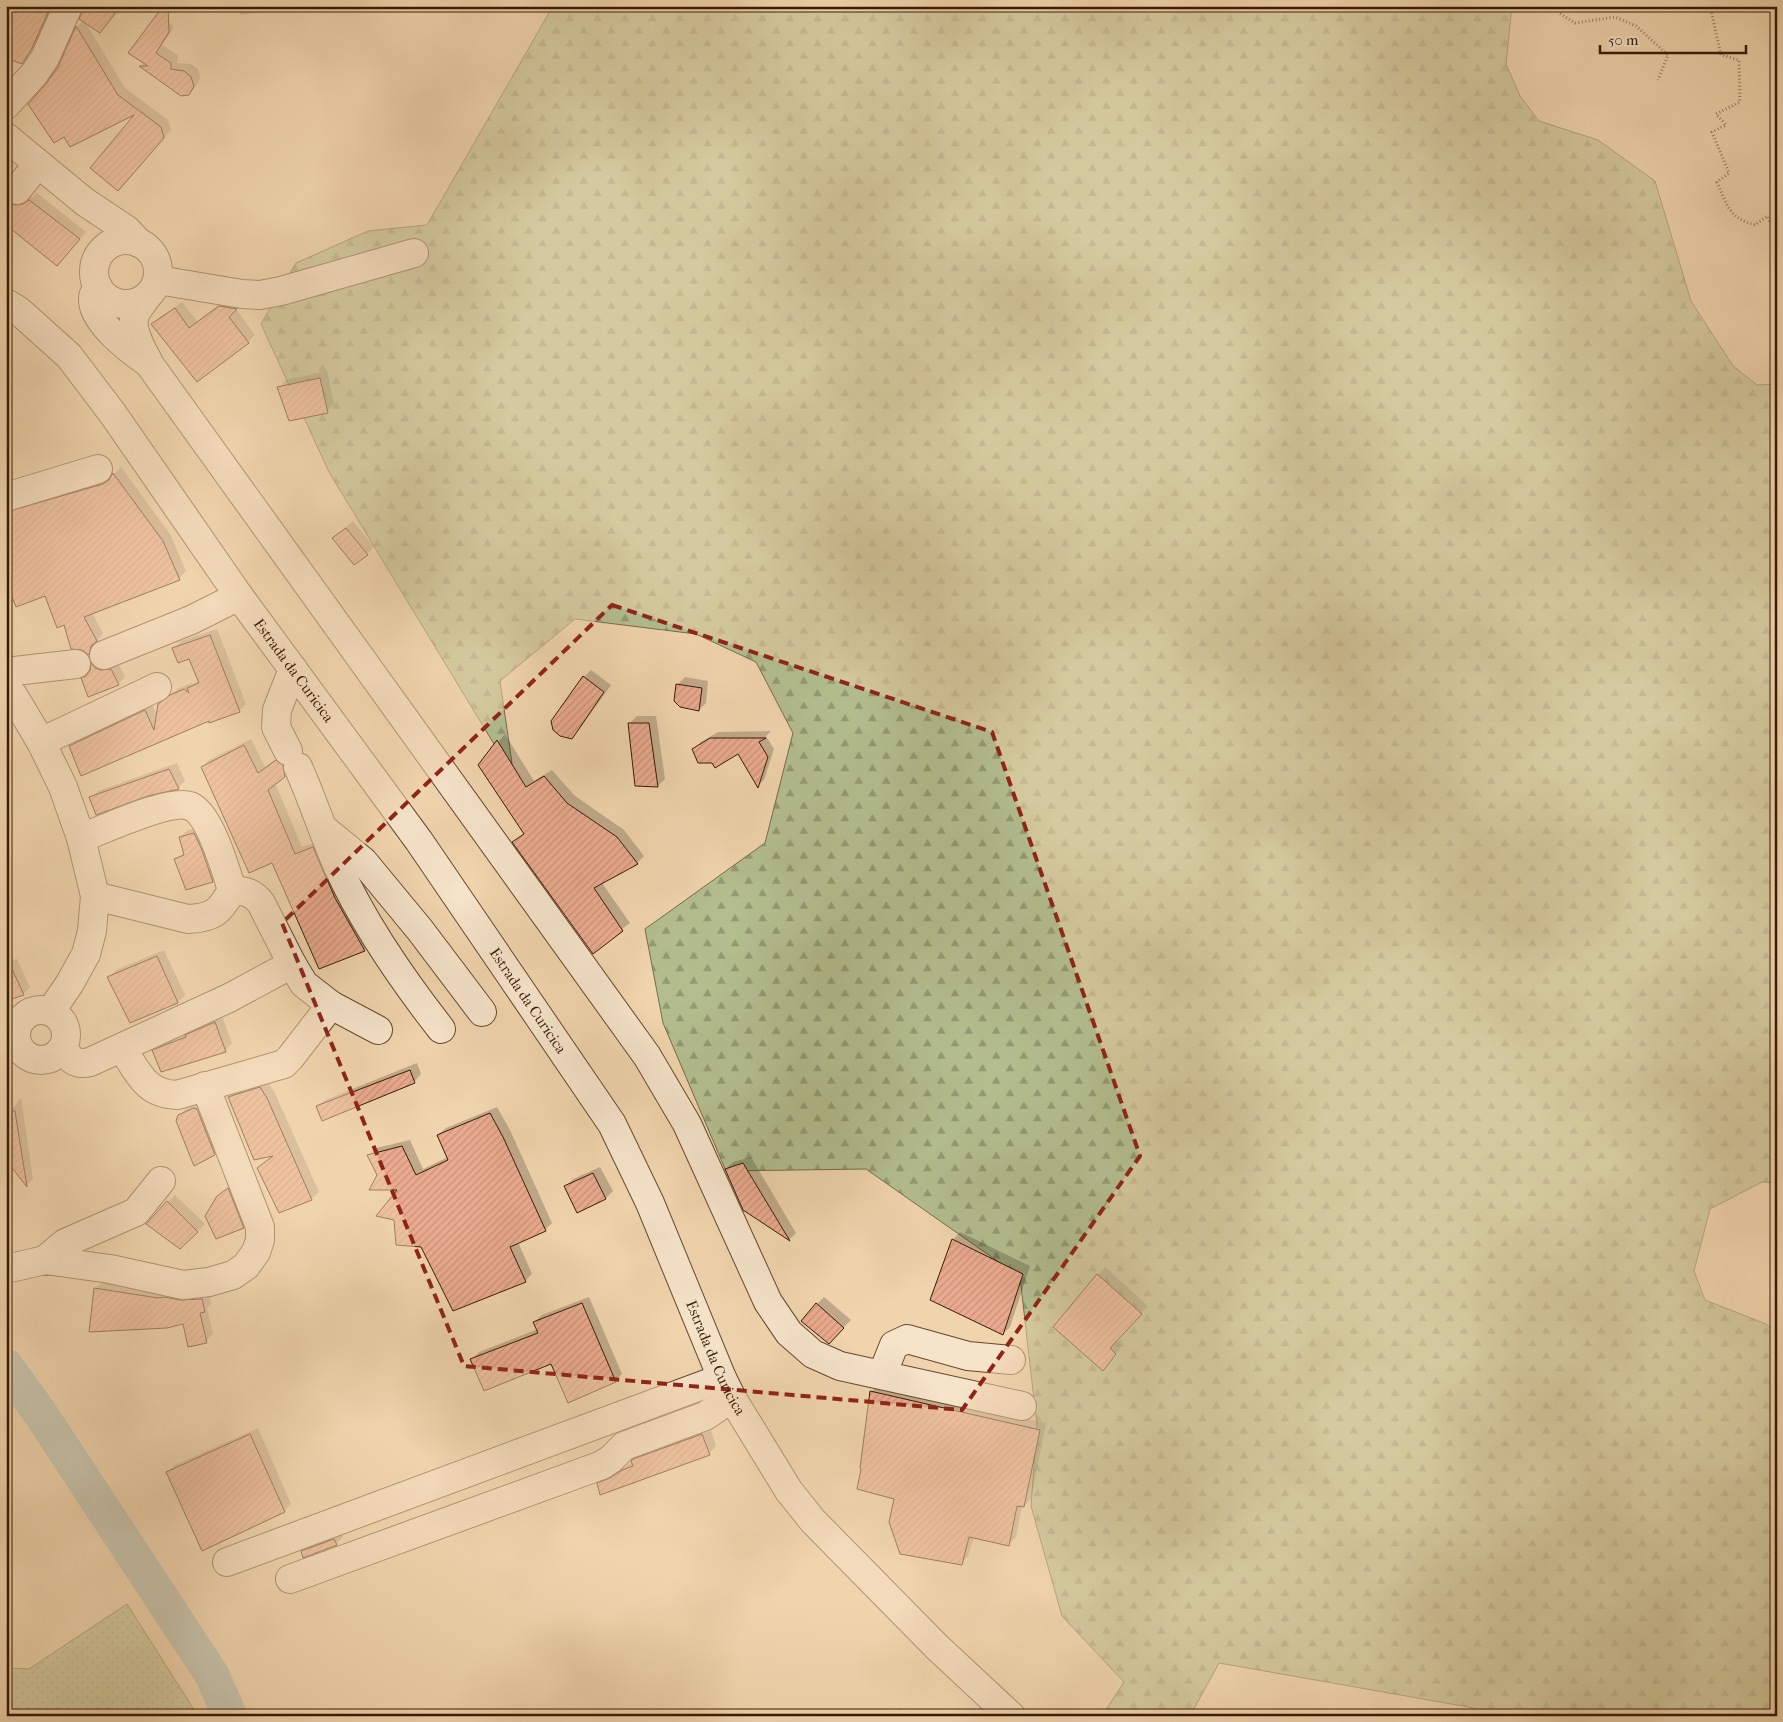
<svg xmlns="http://www.w3.org/2000/svg" width="1783" height="1722" viewBox="0 0 1783 1722" font-family="'IM FELL French Canon',serif">
<style>
.forest{fill:url(#forest-firs);stroke:#766c49}
.garden{fill:url(#garden-dots);stroke:#766c49}
.shadow{fill:#0003;fill-rule:evenodd}
.lines{fill:none;stroke-linecap:round;stroke-linejoin:round}
.river{stroke:#9bb7b1;stroke-width:35}
.building{fill:url(#building-hatch);stroke:#381b03}
.minor-casing{stroke:#66492e;stroke-width:30}
.path{stroke:#381b03;stroke-width:3;stroke-dasharray:1 2.5;stroke-linecap:butt}
.minor{stroke:#f5e3ca;stroke-width:28}
.marked{fill:none;stroke:#8f2418;stroke-width:4;stroke-dasharray:10 6;stroke-linejoin:round}
.labels{text-anchor:middle;dominant-baseline:central;stroke-width:4;stroke-linejoin:round;paint-order:stroke}
.street-label{font-size:15px;fill:#381b03;stroke:#f5e3ca}
</style>
<defs>
<pattern id="forest-firs" width="22" height="20" patternUnits="userSpaceOnUse" patternTransform="scale(1.25)"><rect width="22" height="20" fill="#b3be8f"/><path d="M5 1l3.5 6h-7zM16 11l3.5 6h-7z" fill="#939a73"/></pattern>
<pattern id="garden-dots" width="8" height="8" patternUnits="userSpaceOnUse" patternTransform="scale(1.25)"><rect width="8" height="8" fill="#b3be8f"/><path d="M2 2h.1M6 6h.1" fill="none" stroke="#939a73" stroke-width="1.8" stroke-linecap="round"/></pattern>
<pattern id="building-hatch" width="6" height="6" patternUnits="userSpaceOnUse" patternTransform="scale(1.25)"><rect width="6" height="6" fill="#eaaa8f"/><path d="M-1 1l2-2M0 6l6-6M5 7l2-2" fill="none" stroke="#c9927a"/></pattern>
</defs>
<rect width="100%" height="100%" fill="#f0d4ad"/>
<filter id="stains"><feTurbulence type="fractalNoise" baseFrequency=".004" numOctaves="4"/><feColorMatrix values="0 0 0 0 .2 0 0 0 0 .09 0 0 0 0 .02 0 0 0 .5 -.17"/></filter>
<radialGradient id="worn" r=".72"><stop offset=".6" stop-color="#630" stop-opacity="0"/><stop offset="1" stop-color="#630" stop-opacity=".3"/></radialGradient>
<polygon class="forest" points="553,6 1512,6 1506,64 1520,96 1539,121 1598,140 1655,181 1691,301 1733,366 1757,385 1777,384 1777,1183 1762,1182 1710,1209 1694,1271 1705,1300 1766,1324 1777,1333 1777,1716 1477,1716 1474,1708 1219,1663 1190,1716 1102,1716 1124,1682 1062,1616 1031,1506 1037,1426 1020,1277 866,1169 726,1171 663,1023 645,929 765,843 793,733 756,662 696,634 575,619 500,681 514,777 329,472 261,324 296,263 368,231 427,225"/>
<polygon class="garden" points="127,1604 198,1716 6,1716 6,1668 29,1669"/>
<g class="shadow">
<polygon points="10,6 54,6 38,42 22,63"/>
<polygon points="85,6 121,6 100,32"/>
<polygon points="161,6 179,6 162,9"/>
<polygon points="237,6 273,6 267,12 240,15"/>
<polygon points="160,15 174,27 162,45 178,55 177,63 191,64 198,69 200,78 196,86 189,94 141,66 145,62"/>
<polygon points="84,20 125,88 168,120 171,130 125,182 139,112 47,85 59,67 77,27"/>
<polygon points="6,169 11,172 8,180 22,199 31,198 37,193 86,232 64,257 6,224"/>
<polygon points="227,299 243,302 236,309 255,335 248,342 153,324 160,317 182,302 197,321"/>
<polygon points="327,371 334,404 327,411 279,387 286,380"/>
<polygon points="121,467 170,534 186,571 179,579 92,613 103,633 98,639 96,646 89,653 65,624 46,595 11,589 6,593 6,504 19,505 111,477"/>
<polygon points="353,521 374,547 367,554 333,538"/>
<polygon points="217,629 246,704 239,711 209,719 71,746 78,739 152,704 157,716 159,704 167,697 179,688 192,683 193,684 199,680 190,657 174,649 181,641"/>
<polygon points="99,657 118,663 125,677 118,684 83,679 91,671 93,664"/>
<polygon points="591,670 611,685 579,730 572,738 584,677"/>
<polygon points="685,677 708,681 706,703 699,710 678,684"/>
<polygon points="637,716 656,716 665,779 658,786 636,785 630,723"/>
<polygon points="771,731 766,736 774,749 764,780 758,786 738,753 713,761 694,749 701,742 718,732"/>
<polygon points="505,734 534,781 552,770 575,796 624,830 644,856 637,863 602,883 630,923 593,952 514,842 525,833 480,765"/>
<polygon points="251,739 265,767 284,753 292,768 275,783 302,847 320,841 371,942 364,950 320,968 272,861 202,767 209,760"/>
<polygon points="177,763 185,781 178,788 91,798 98,791"/>
<path d="M 201,827 L 220,874 L 212,881 L 176,860 L 184,852 L 180,837 L 188,830 ZM 199,844 L 201,844 L 213,878 L 210,878 Z"/>
<polygon points="164,950 185,995 178,1002 131,1021 108,978 116,970"/>
<polygon points="17,959 30,987 23,994 6,961"/>
<polygon points="222,1016 232,1043 225,1051 154,1051 161,1044 191,1032 194,1028"/>
<polygon points="417,1063 421,1074 414,1082 317,1107 325,1100"/>
<polygon points="267,1081 274,1091 319,1192 311,1199 280,1212 259,1168 275,1154 230,1097 237,1090"/>
<polygon points="21,1098 33,1179 27,1185 6,1158 6,1117"/>
<polygon points="202,1101 222,1147 214,1154 179,1116 186,1108"/>
<polygon points="497,1107 510,1130 552,1223 545,1230 518,1242 532,1274 525,1281 378,1175 369,1155 376,1148 410,1140 423,1169 448,1157 438,1135 446,1128"/>
<polygon points="751,1157 796,1233 789,1240 744,1209 726,1169 733,1162"/>
<polygon points="600,1167 613,1191 606,1198 578,1211 566,1186 573,1179"/>
<polygon points="234,1186 250,1220 243,1227 221,1195"/>
<polygon points="175,1195 205,1224 180,1248 148,1223"/>
<polygon points="960,1232 1030,1266 1010,1327 1003,1334 932,1300 953,1240"/>
<polygon points="1105,1267 1148,1306 1116,1340 1122,1346 1103,1370 1054,1326"/>
<polygon points="102,1282 166,1291 209,1292 211,1304 207,1308 213,1334 206,1341 184,1323 95,1289"/>
<polygon points="589,1297 622,1374 615,1381 552,1362 472,1359 479,1352 538,1329 534,1322 542,1315"/>
<polygon points="824,1297 851,1320 829,1342 817,1304"/>
<polygon points="879,1384 1046,1423 1031,1499 1024,1506 1022,1506 1016,1537 1009,1544 974,1537 968,1556 961,1563 896,1498 862,1469 872,1391"/>
<polygon points="710,1427 716,1446 709,1454 598,1484 606,1477 619,1471 633,1462 641,1453"/>
<polygon points="258,1428 291,1504 284,1511 168,1472 175,1465"/>
<polygon points="342,1532 343,1537 336,1544 302,1552 309,1544"/>
</g>
<g class="lines">
<polyline class="river" points="6,1366 42,1416 212,1675 230,1716"/>
</g>
<g class="building">
<polygon points="6,6 51,6 31,50 22,64 6,58"/>
<polygon points="84,6 121,6 100,33 79,19"/>
<polygon points="163,6 168,6 169,32 156,53 171,63 171,69 184,71 191,77 194,86 189,95 181,96 139,66 148,66 128,53"/>
<polygon points="76,26 118,95 161,127 164,138 118,191 90,168 134,115 70,147 64,137 54,143 28,104 46,84 58,67"/>
<polygon points="29,200 80,239 57,266 6,225 6,201 15,205 23,204"/>
<polygon points="219,306 237,309 229,317 249,343 197,382 151,324 175,308 189,328"/>
<polygon points="320,378 328,413 289,421 277,387"/>
<polygon points="113,473 163,541 180,580 84,617 97,641 91,646 89,655 82,650 71,649 64,625 57,628 45,596 16,607 6,581 6,512 103,484 109,480"/>
<polygon points="346,528 368,555 354,565 332,538"/>
<polygon points="210,635 240,712 209,723 209,721 81,776 69,746 145,710 154,730 158,704 170,695 184,689 189,693 187,688 199,683 189,659 178,663 172,648"/>
<polygon points="91,663 95,668 101,670 111,669 119,685 88,697 81,678 86,676 90,671"/>
<polygon points="583,676 604,692 572,739 560,736 553,730 551,721"/>
<polygon points="676,684 702,688 699,711 680,707 674,701"/>
<polygon points="628,723 649,723 658,787 635,786"/>
<polygon points="710,738 766,738 759,742 768,757 758,788 738,754 715,768 712,763 698,763 692,749"/>
<polygon points="497,740 526,787 544,776 567,803 617,837 638,864 594,888 623,931 593,954 512,842 524,834 478,765"/>
<polygon points="244,745 258,773 276,760 283,765 285,777 268,790 295,854 313,847 335,898 365,951 319,969 272,863 249,873 201,767"/>
<polygon points="169,769 179,789 148,796 96,815 89,797"/>
<polygon points="194,833 202,850 213,882 186,890 174,859 184,855 179,837"/>
<polygon points="6,956 24,995 6,1001"/>
<polygon points="157,956 178,1003 130,1023 107,977"/>
<polygon points="215,1022 226,1052 161,1072 152,1050 186,1037 185,1035"/>
<polygon points="410,1070 415,1083 322,1121 316,1106"/>
<polygon points="260,1087 267,1098 312,1200 279,1213 257,1168 273,1156 254,1160 228,1097"/>
<polygon points="194,1108 197,1109 215,1155 194,1166 176,1121 178,1115"/>
<polygon points="6,1111 15,1111 27,1187 6,1160"/>
<polygon points="490,1113 503,1137 546,1231 510,1247 526,1282 453,1311 421,1247 396,1245 394,1220 376,1216 397,1190 369,1190 377,1175 367,1155 402,1146 416,1175 448,1160 437,1135"/>
<polygon points="743,1163 790,1241 743,1210 725,1169"/>
<polygon points="593,1173 606,1199 577,1213 564,1186"/>
<polygon points="228,1188 244,1228 216,1239 205,1216 217,1196"/>
<polygon points="167,1201 198,1232 180,1249 146,1224"/>
<polygon points="952,1239 1023,1274 1003,1335 930,1300"/>
<polygon points="1097,1274 1142,1314 1110,1348 1116,1354 1103,1371 1053,1327"/>
<polygon points="94,1288 158,1298 164,1297 180,1300 202,1299 205,1312 200,1313 207,1343 188,1347 183,1324 167,1328 89,1332"/>
<polygon points="582,1303 616,1382 568,1403 551,1364 484,1391 470,1359 538,1333 533,1322"/>
<polygon points="816,1303 844,1328 829,1344 801,1321"/>
<polygon points="870,1391 1040,1430 1024,1507 1017,1506 1009,1546 969,1537 962,1565 900,1554 889,1522 894,1499 857,1489 861,1469 860,1468"/>
<polygon points="250,1434 285,1512 202,1551 166,1472"/>
<polygon points="702,1434 710,1455 600,1495 597,1483 610,1478 622,1470 633,1466 631,1461 633,1459"/>
<polygon points="334,1539 337,1545 303,1558 301,1551"/>
</g>
<g class="lines">
<g class="minor-casing">
<g id="minor">
<polyline points="6,105 34,74 45,58 68,6"/>
<polyline points="6,137 85,202 127,230 139,243"/>
<polyline points="17,190 38,164"/>
<circle cx="126" cy="272" r="32"/>
<polyline points="158,280 242,294 260,295 281,291 414,253"/>
<path d="M 98,287 C 96,290 93,294 93,298 C 91,321 131,351 147,362"/>
<path d="M 146,298 C 142,304 137,309 135,315 C 129,331 144,352 150,365 L 647,1056 L 687,1124 L 768,1302 L 789,1333 L 813,1354 L 840,1366 L 1022,1406"/>
<path id="s1" d="M 6,303 L 19,311 L 69,356 L 113,414 L 239,596 L 419,841 L 612,1124 L 650,1203 L 722,1378 L 732,1398 L 789,1491 L 813,1521 L 937,1647 L 1011,1716"/>
<polyline points="6,497 98,469"/>
<polyline points="104,655 191,620 239,596"/>
<polyline points="6,672 76,664"/>
<polyline points="6,699 13,695 41,742 63,787 81,838 95,896 92,931 86,954 70,983 51,1011"/>
<polyline points="41,742 157,687"/>
<polyline points="288,751 276,727 277,710 293,669"/>
<path d="M 298,767 C 313,800 324,836 339,869 C 365,926 402,979 441,1029"/>
<polyline points="324,829 363,861 420,930 482,1012"/>
<path d="M 81,838 C 103,830 170,798 190,806 C 210,814 226,871 232,890 C 220,912 213,918 188,919 L 95,896"/>
<path d="M 232,890 C 245,891 252,892 261,903 L 292,964 L 304,984 L 331,1005 L 378,1030"/>
<circle cx="41" cy="1035" r="25"/>
<path d="M 122,1048 C 138,1072 145,1094 177,1095 L 284,1064 L 290,1058 L 331,1005"/>
<path d="M 64,1049 C 71,1061 76,1065 90,1062 L 229,998 L 292,964"/>
<polyline points="45,1260 65,1243 136,1212 161,1181"/>
<polyline points="6,1269 45,1260 110,1269 183,1285 209,1282 233,1275 246,1266 256,1252 260,1240 260,1227 205,1086"/>
<polyline points="882,1375 894,1345 907,1339 968,1356 1011,1360"/>
<polyline points="227,1562 722,1378"/>
<polyline points="290,1579 602,1465 611,1459 624,1446 705,1416 732,1398"/>
</g>
</g>
<g class="path">
<polyline points="1553,6 1559,13 1575,23 1615,17 1636,26 1668,55 1658,80"/>
<path d="M 1710,6 L 1721,55 L 1739,60 L 1740,102 L 1716,114 L 1726,125 L 1712,132 L 1729,173 L 1717,182 C 1727,205 1729,218 1755,225 L 1767,216 L 1777,236"/>
</g>
<use href="#minor" class="minor"/>
</g>
<path d="M0 0H1783V1722H0ZM 612,605 L 992,732 L 1140,1156 L 962,1410 L 464,1366 L 282,923 Z" fill="#f0d4ad" fill-opacity=".55" fill-rule="evenodd"/>
<path class="marked" d="M 612,605 L 992,732 L 1140,1156 L 962,1410 L 464,1366 L 282,923 Z"/>
<g class="labels">
<g class="street-label">
<text stroke="none"><textPath href="#s1" startOffset="469">Estrada da Curicica</textPath></text>
<text stroke="none"><textPath href="#s1" startOffset="874">Estrada da Curicica</textPath></text>
<text stroke="none"><textPath href="#s1" startOffset="1279">Estrada da Curicica</textPath></text>
</g>
</g>
<rect width="1783" height="1722" fill="none" stroke="#f0d4ad" stroke-width="25"/>
<rect x="8" y="8" width="1768" height="1707" fill="none" stroke="#381b03" stroke-width="2.5"/>
<rect x="12" y="12" width="1758" height="1697" fill="none" stroke="#381b03"/>
<path d="M1600 45v8h146v-8" fill="none" stroke="#381b03" stroke-width="2.5"/>
<text x="1608" y="45" font-size="15" fill="#381b03" stroke="#f5e3ca" stroke-width="4" paint-order="stroke">50 m</text>
<rect width="100%" height="100%" filter="url(#stains)"/>
<rect width="100%" height="100%" fill="url(#worn)"/>
</svg>
